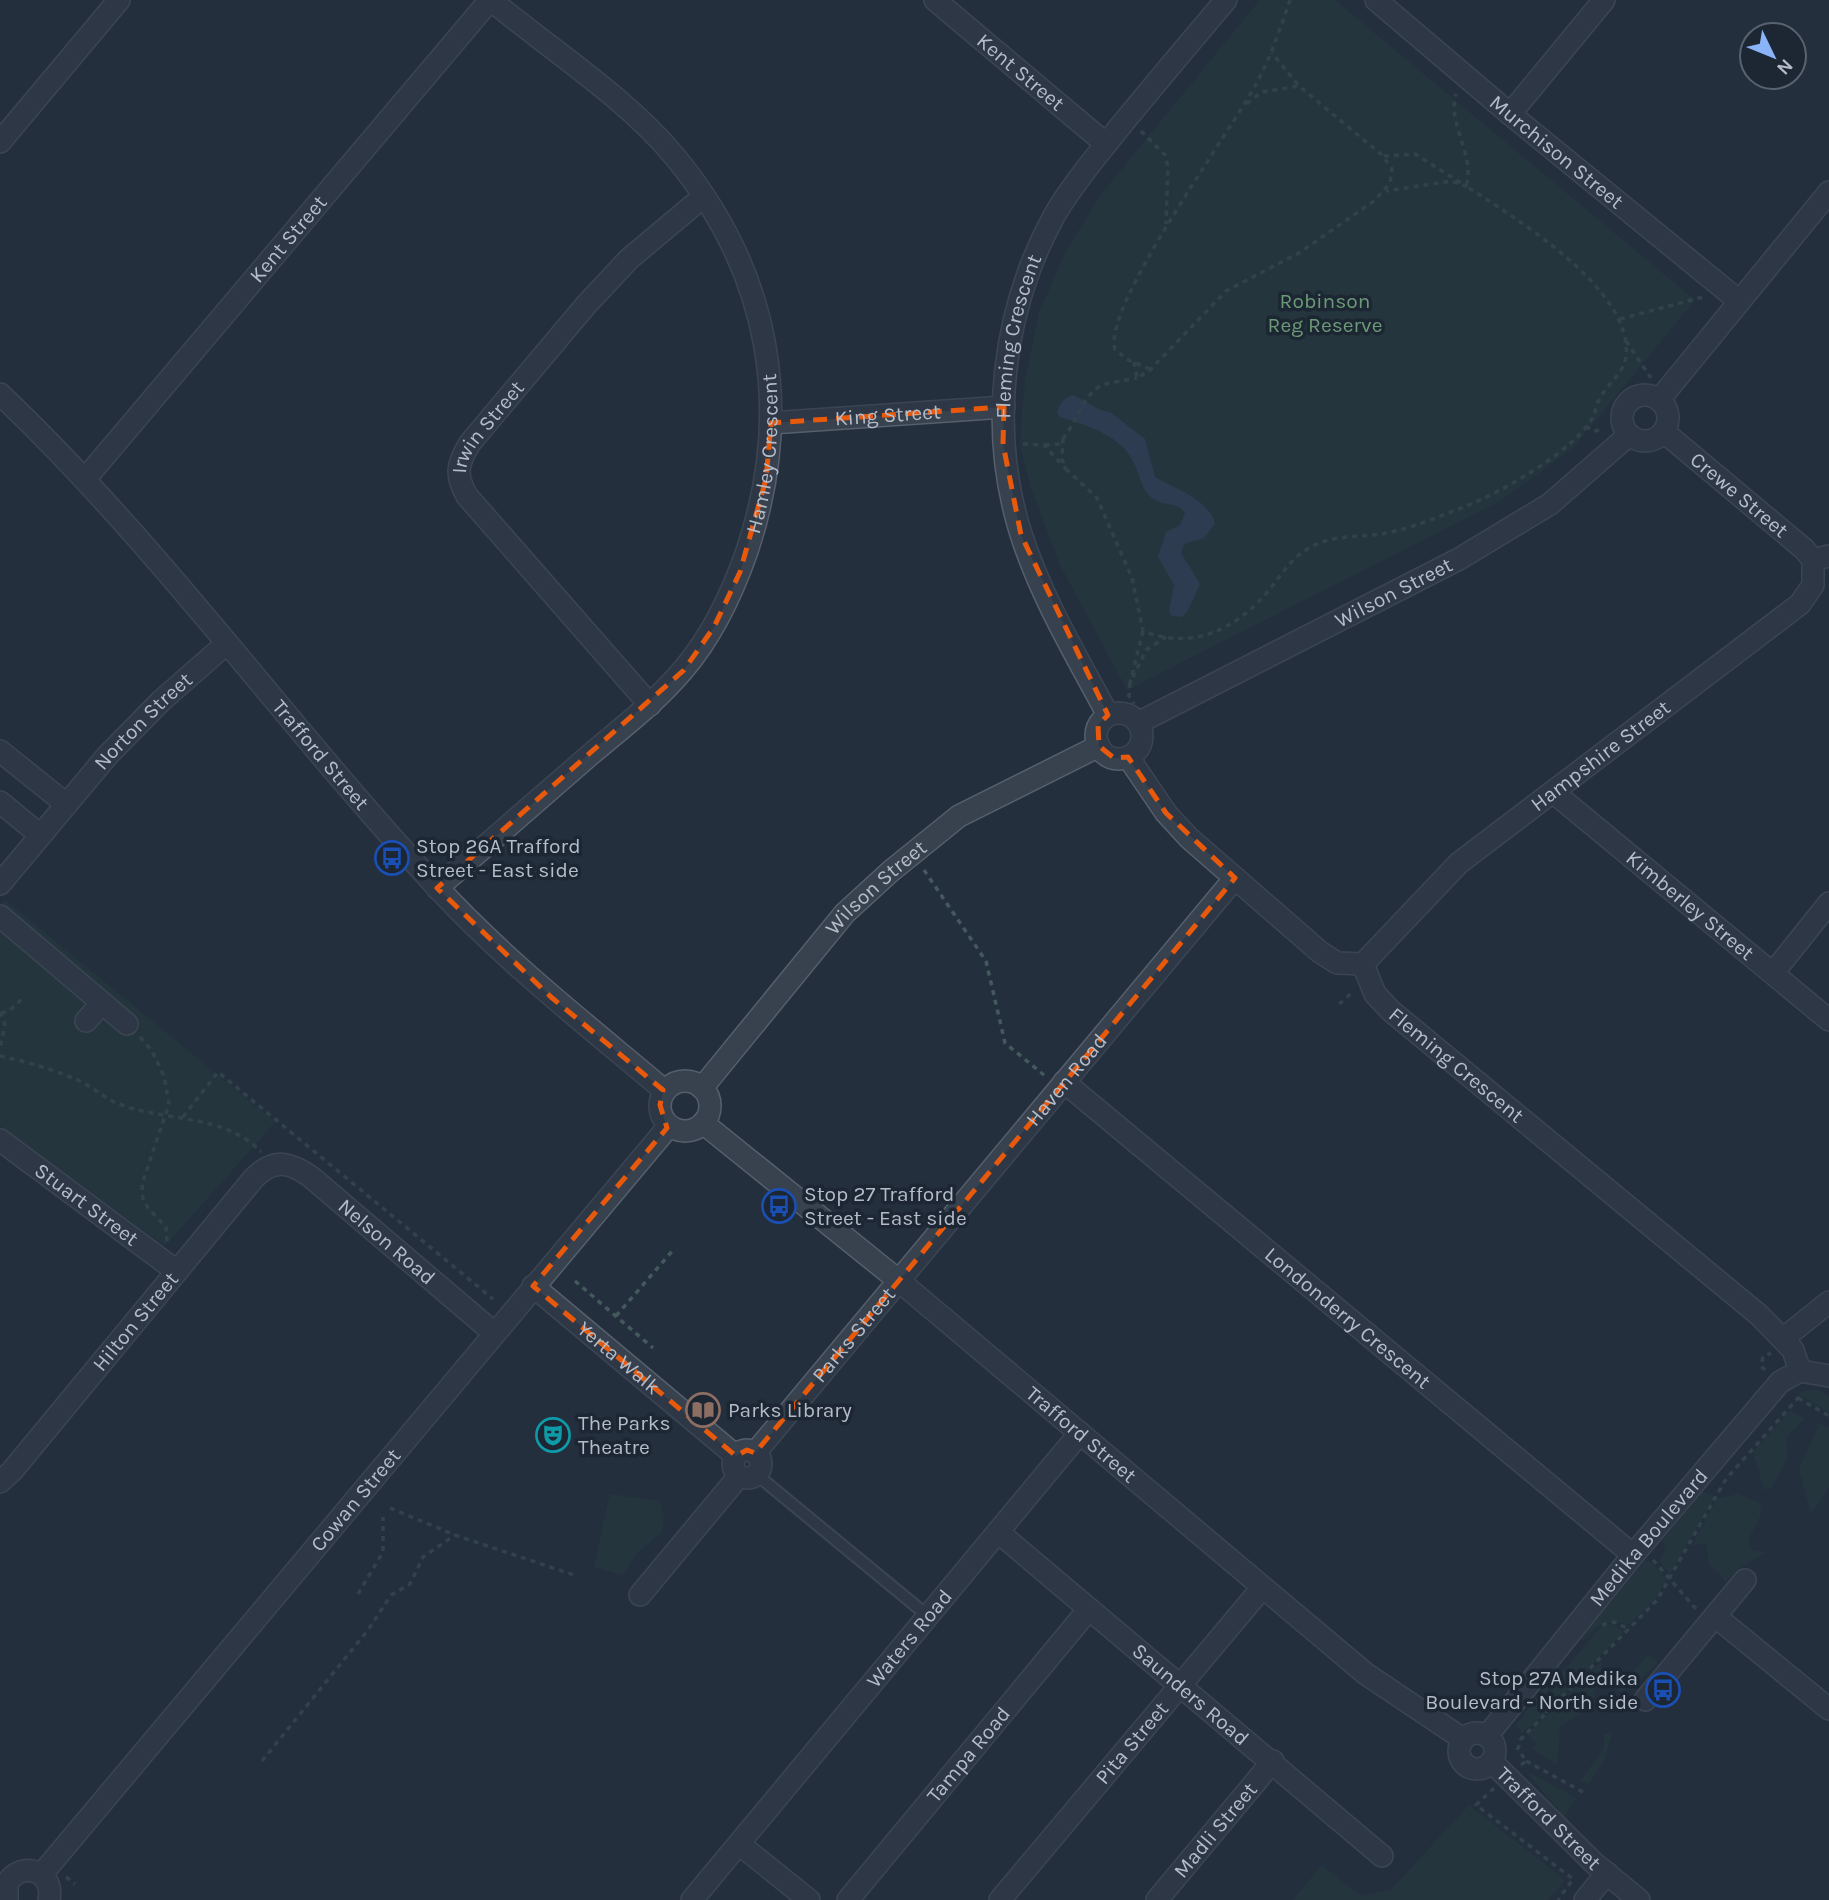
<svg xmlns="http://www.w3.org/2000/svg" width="1829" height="1900" viewBox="0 0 1829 1900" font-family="Karla,sans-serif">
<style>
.green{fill:#263c3f}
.water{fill:#394c67}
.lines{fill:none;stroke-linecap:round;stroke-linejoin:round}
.service-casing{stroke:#565f6c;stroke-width:14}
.minor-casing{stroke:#565f6c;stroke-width:24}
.path{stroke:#44595c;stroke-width:3.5;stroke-dasharray:5 5;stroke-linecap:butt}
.service{stroke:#38414e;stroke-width:10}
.minor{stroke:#38414e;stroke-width:21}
.marked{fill:none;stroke:#e8590c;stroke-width:5;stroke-dasharray:14 9;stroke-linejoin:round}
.labels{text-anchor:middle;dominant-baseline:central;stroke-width:7;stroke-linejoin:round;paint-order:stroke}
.street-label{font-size:21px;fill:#b4bcc9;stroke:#1d2633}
.park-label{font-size:21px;fill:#6b9a76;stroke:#1d2633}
.poi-label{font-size:21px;fill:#b4bcc9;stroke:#1d2633;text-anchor:start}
</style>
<rect width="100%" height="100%" fill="#242f3e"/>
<g class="green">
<polygon points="1260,0 1335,0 1695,300 1572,449 1500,501 1127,690 1060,565 1031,488 1020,444 1025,380 1039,313 1066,251 1102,193"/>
<polygon points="5,900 275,1122 165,1246 0,1126 0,906"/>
<polygon points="1809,1390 1821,1391 1829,1397 1829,1413 1797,1393"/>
<polygon points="1790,1411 1805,1418 1786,1438 1788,1457 1772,1487 1764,1490 1753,1452"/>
<polygon points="1819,1424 1829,1428 1829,1488 1811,1513 1799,1469"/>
<polygon points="1702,1491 1715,1497 1670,1574 1660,1561 1665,1550 1663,1540"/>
<polygon points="610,1494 660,1501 664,1517 662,1532 637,1553 622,1575 594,1567"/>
<path d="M 1738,1494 L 1760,1503 C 1765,1522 1748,1528 1749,1545 L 1753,1551 L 1766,1552 L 1738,1569 L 1725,1583 L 1721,1575 L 1709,1565 L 1707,1543 L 1692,1546 L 1717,1499 Z"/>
<path d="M 1645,1561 L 1651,1562 L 1666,1580 L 1656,1598 L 1629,1624 C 1606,1618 1598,1624 1583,1641 L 1580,1639 Z"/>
<polygon points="1611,1624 1624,1631 1551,1708 1553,1684 1600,1628"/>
<polygon points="1648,1654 1658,1663 1654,1667 1623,1693 1617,1691 1618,1681 1637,1668"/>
<polygon points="1603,1660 1591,1708 1560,1726 1557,1765 1533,1749 1536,1742 1527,1735"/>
<polygon points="1559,1666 1561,1668 1549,1682 1543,1715 1522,1733 1516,1726"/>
<polygon points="1612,1733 1604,1761 1588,1784 1581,1780 1604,1748 1604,1734"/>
<polygon points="1525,1770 1576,1798 1564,1817"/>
<polygon points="1469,1805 1565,1880 1548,1900 1293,1900 1322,1865 1361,1896 1391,1890"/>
</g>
<path class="water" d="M 1074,395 L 1100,410 L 1110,412 L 1145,439 L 1155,477 C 1174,488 1210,500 1215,524 L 1204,538 L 1184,544 L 1181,553 L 1200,584 L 1188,610 L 1182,617 L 1172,616 L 1169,611 L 1174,585 L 1158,557 L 1166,532 L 1180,525 L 1185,513 C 1177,501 1163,507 1152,498 C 1142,491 1140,476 1135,465 C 1122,435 1089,426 1060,417 L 1057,413 C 1060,403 1064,397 1074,395 Z"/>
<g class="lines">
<g class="service-casing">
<polyline id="service" points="757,1475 928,1616"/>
</g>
<g class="minor-casing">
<g id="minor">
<path id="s1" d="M 935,0 L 1106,144"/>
<path id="s2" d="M 1376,0 L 1510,114 L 1739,301"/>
<polyline points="1510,114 1604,0"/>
<polyline points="0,142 119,0"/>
<path id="s3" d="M 0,394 C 159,545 287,726 436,886 C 506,962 587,1025 665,1091"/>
<circle cx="1645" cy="418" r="23"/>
<polyline points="1659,400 1829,192"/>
<path id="s4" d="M 771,423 L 1004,407"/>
<path id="s5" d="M 1664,432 L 1804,549 L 1813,560"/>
<path id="s6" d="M 86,478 L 490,0"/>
<path id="s7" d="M 650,705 L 467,496 C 455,475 457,464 470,443 L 586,305 L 629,259 L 703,197"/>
<circle cx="1119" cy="736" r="23"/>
<path id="s8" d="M 1108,715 C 1077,657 1041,597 1021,534 C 988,430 1002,311 1054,216 C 1070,188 1091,163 1110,139 C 1148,92 1187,46 1226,0"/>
<path id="s9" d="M 1138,723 L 1459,559 L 1550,504 L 1629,435"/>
<polyline points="0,751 66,804"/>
<path id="s10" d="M 1128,757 L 1166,813 L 1189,838 L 1320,952 L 1337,963 L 1363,964 L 1375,994 L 1391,1011 L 1759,1315 L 1793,1350 L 1800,1371"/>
<path id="s11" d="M 1553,792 L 1829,1020"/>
<polyline points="0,802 40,835"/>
<path id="s12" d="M 0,884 L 107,756 L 161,701 L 226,644"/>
<path id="s13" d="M 437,888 C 488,843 540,799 591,754 C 623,727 656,702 683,670 C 712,636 732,594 747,551 C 794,410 771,274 676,158 C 627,98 551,50 491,0"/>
<polyline points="0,916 127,1024"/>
<path id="s14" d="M 1363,964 L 1459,863 L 1800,604 L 1813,585 L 1813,560 L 1829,556"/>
<polyline points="1773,973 1829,903"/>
<polyline points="86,1021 102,1003"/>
<circle cx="685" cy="1106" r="25"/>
<path id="s15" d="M 1064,1082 L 1633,1555"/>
<path id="s16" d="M 702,1088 L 845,913 L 891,871 L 959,816 L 1099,746"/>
<path id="s17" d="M 703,1123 L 898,1280 L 1366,1674 L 1463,1739"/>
<path id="s18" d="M 0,1140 L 175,1270"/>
<path id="s19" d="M 533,1286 L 736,1456"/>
<polyline points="1784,1338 1829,1302"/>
<circle cx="747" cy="1464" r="14"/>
<path id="s20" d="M 755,1453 L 1235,878"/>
<path id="s21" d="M 0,1482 L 12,1471 L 254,1178 C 274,1158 290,1162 311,1177 L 494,1333"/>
<path id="s22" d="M 998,1532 L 1382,1856"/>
<polyline points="640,1595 739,1476"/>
<polyline points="1715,1616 1829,1709"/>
<polyline points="1645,1700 1745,1580"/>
<circle cx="1477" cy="1751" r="18"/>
<path id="s23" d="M 1487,1736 L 1633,1555 L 1780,1382 L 1800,1371 L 1829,1376"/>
<path id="s24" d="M 1492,1762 L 1595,1864 L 1639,1900"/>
<polyline points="739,1844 809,1900"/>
<path id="s25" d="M 42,1874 L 669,1126"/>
<path d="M 7,1900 L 7,1883 C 23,1859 55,1872 49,1900"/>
<path id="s26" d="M 692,1900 L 1080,1433"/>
<path id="s27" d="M 848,1900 L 1089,1609"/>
<path id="s28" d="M 1000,1900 L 1262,1588"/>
<path id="s29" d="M 1157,1900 L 1273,1761"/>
<polyline points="1585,1900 1607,1873"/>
</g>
</g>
<g class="path">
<polyline points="1247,104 1261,92 1299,86"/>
<polyline points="1141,131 1165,155 1168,166 1166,224"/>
<polyline points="1384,156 1415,154 1466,186 1451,181 1386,191"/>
<polyline points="1620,319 1703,297"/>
<polyline points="1626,341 1651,378"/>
<polyline points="1134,362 1137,378 1150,370 1226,291 1299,253 1374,201 1390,183 1392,169 1382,155 1299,86 1272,53"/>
<path d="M 1150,369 L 1126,359 L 1115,349 C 1102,307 1232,130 1256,84 C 1271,57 1280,29 1290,0"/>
<polyline points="1586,426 1592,431 1603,430"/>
<path d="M 1063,439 C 1076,423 1085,391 1103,385 C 1113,381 1126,381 1137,378"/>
<polyline points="1023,444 1044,445 1066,469 1062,459 1063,439 1059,444 1044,445"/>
<path d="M 1066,469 L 1097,498 L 1132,578 L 1143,631 C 1193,651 1237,629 1269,590 C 1283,573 1292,556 1313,546 C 1335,534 1362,538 1386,533 C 1413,528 1440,516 1466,506 C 1500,493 1578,449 1594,415 C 1596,410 1596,405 1599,400 C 1606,385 1624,374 1626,356 C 1633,289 1515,218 1466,186 C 1476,155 1447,125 1456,94"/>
<polyline points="1143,631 1130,683 1146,650 1166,637"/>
<polyline points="1130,683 1129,696 1134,704"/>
<polyline points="924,870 986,961 1005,1043 1044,1075"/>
<polyline points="1339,1004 1354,991"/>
<polyline points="0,1012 5,1025 0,1049"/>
<polyline points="1,1013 9,1011 24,997"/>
<polyline points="140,1037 152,1051 164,1076 169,1104 142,1184 143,1199 148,1208 166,1227 167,1242"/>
<path d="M 0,1056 C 28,1062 56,1070 82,1082 C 95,1089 106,1099 119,1104 C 165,1122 224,1113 261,1152"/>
<polyline points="183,1117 218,1072 493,1299"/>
<polyline points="575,1281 653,1348"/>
<polyline points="616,1316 674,1249"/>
<polyline points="1765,1370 1761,1366 1763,1357 1771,1353"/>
<polyline points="1798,1398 1829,1416"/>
<polyline points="390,1508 455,1535 574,1575"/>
<polyline points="1653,1560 1697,1610"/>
<polyline points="358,1594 383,1552 383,1517"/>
<polyline points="1602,1625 1614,1622 1629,1629"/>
<polyline points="1547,1713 1548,1693"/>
<polyline points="262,1761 368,1630 391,1595 410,1584 423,1557 455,1535"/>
<polyline points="1526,1761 1583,1792"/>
<polyline points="1521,1765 1526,1761 1518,1749 1521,1739 1657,1600 1726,1479 1798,1398 1795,1395"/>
<polyline points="1494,1788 1476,1805 1573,1879 1558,1900"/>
<polyline points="66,1877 75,1884"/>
</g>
<use href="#service" class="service"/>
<use href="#minor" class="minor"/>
</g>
<path d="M0 0H1829V1900H0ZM 1004,407 L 1003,444 L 1021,535 L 1108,715 L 1098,725 L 1099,746 L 1114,758 L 1128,757 L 1166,813 L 1235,878 L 755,1453 L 747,1450 L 736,1456 L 533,1286 L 667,1128 L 660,1105 L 663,1090 L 551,997 L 437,888 L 684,670 L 714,627 L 740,572 L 766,479 L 771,423 Z" fill="#242f3e" fill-opacity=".55" fill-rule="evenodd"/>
<path class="marked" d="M 1004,407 L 1003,444 L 1021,535 L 1108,715 L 1098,725 L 1099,746 L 1114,758 L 1128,757 L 1166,813 L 1235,878 L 755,1453 L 747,1450 L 736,1456 L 533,1286 L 667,1128 L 660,1105 L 663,1090 L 551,997 L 437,888 L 684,670 L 714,627 L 740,572 L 766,479 L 771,423 Z"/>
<defs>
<g id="bus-ring" transform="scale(1.75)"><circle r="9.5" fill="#1d2633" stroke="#1a4fb4" stroke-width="1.5"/><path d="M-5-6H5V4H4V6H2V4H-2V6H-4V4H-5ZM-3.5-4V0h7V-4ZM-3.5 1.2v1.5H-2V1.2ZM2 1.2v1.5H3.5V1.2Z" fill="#1a4fb4"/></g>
<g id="library-ring" transform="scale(1.75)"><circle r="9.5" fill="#1d2633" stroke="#8d6e63" stroke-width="1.5"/><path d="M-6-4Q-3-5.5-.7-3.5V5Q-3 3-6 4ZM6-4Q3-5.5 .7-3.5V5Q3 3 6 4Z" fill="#8d6e63"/></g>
<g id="theatre-ring" transform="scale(1.75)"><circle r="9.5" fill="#1d2633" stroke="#0f9aa8" stroke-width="1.5"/><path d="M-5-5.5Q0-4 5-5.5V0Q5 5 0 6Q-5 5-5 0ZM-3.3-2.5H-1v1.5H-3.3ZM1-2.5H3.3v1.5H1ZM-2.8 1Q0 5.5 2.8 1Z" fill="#0f9aa8"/></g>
</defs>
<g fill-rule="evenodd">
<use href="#bus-ring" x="392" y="858"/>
<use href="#bus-ring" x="779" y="1206"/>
<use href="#library-ring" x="703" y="1410"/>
<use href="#theatre-ring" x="553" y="1435"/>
<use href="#bus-ring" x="1663" y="1690"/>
</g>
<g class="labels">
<g class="street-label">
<text stroke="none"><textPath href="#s1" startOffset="112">Kent Street</textPath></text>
<text stroke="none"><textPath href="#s2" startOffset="236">Murchison Street</textPath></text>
<text stroke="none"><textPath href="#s6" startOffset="313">Kent Street</textPath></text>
<text stroke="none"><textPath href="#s8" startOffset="402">Fleming Crescent</textPath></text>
<text stroke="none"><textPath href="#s4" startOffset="117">King Street</textPath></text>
<text stroke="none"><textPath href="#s7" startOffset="357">Irwin Street</textPath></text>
<text stroke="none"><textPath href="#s13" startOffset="564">Hamley Crescent</textPath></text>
<text stroke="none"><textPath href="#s5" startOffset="98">Crewe Street</textPath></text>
<text stroke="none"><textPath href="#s9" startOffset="287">Wilson Street</textPath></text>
<text stroke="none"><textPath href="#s12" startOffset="217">Norton Street</textPath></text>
<text stroke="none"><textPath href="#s3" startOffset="483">Trafford Street</textPath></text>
<text stroke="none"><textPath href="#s14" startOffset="317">Hampshire Street</textPath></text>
<text stroke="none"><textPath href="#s16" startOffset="266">Wilson Street</textPath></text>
<text stroke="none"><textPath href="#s11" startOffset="178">Kimberley Street</textPath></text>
<text stroke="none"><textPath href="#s10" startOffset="462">Fleming Crescent</textPath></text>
<text stroke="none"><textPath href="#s20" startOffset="486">Haven Road</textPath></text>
<text stroke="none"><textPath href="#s18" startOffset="108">Stuart Street</textPath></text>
<text stroke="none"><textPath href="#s21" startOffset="560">Nelson Road</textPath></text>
<text stroke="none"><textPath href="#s15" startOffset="369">Londonderry Crescent</textPath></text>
<text stroke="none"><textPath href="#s21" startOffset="210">Hilton Street</textPath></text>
<text stroke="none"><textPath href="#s20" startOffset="154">Parks Street</textPath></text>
<text stroke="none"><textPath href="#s19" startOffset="112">Yerta Walk</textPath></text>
<text stroke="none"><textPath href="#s17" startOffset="490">Trafford Street</textPath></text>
<text stroke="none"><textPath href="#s25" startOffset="488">Cowan Street</textPath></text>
<text stroke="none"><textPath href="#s23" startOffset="256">Medika Boulevard</textPath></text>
<text stroke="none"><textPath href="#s26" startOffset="340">Waters Road</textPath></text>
<text stroke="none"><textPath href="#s22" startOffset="252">Saunders Road</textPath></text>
<text stroke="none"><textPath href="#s28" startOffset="205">Pita Street</textPath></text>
<text stroke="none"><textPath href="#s27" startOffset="189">Tampa Road</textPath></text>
<text stroke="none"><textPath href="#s24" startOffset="80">Trafford Street</textPath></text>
<text stroke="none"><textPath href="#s29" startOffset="91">Madli Street</textPath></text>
</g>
<g class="park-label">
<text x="1325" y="301">Robinson<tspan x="1325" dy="24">Reg Reserve</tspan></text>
</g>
<g class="poi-label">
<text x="416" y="846">Stop 26A Trafford<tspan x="416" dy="24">Street - East side</tspan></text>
<text x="804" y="1194">Stop 27 Trafford<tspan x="804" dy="24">Street - East side</tspan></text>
<text x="728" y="1410">Parks Library</text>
<text x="578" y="1423">The Parks<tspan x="578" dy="24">Theatre</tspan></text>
<text x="1638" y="1678" text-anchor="end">Stop 27A Medika<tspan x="1638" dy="24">Boulevard - North side</tspan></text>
</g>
</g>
<g transform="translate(1773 56) rotate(133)"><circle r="33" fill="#1d2633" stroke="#59626f" stroke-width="2"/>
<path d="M0-5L12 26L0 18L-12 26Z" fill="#8ab4f8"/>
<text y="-10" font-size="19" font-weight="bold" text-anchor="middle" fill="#b4bcc9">N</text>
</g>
</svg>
